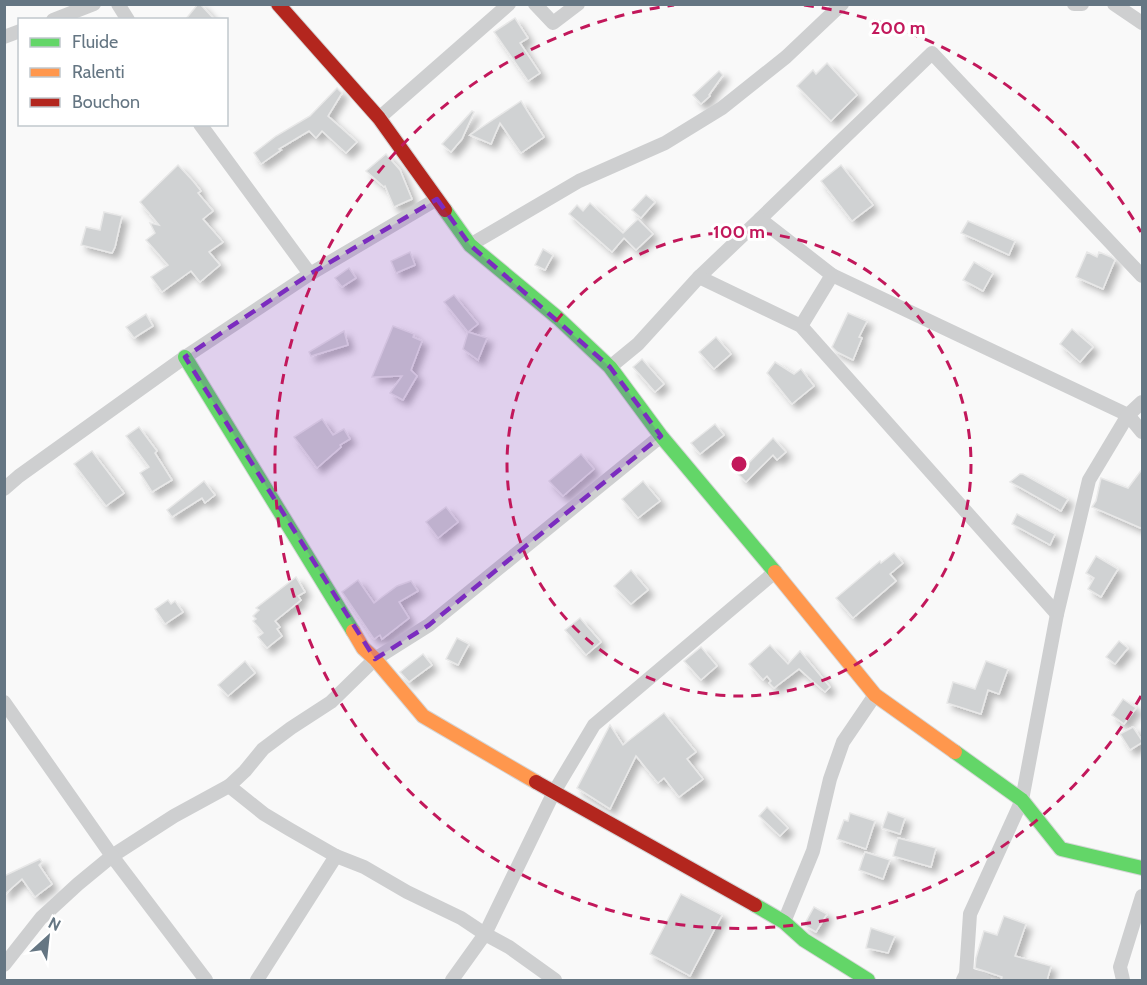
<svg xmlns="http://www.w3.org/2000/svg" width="1147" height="985" viewBox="0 0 1147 985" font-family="Cabin,sans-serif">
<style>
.building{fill:#d0d2d3;stroke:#e8e8e8;stroke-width:1.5;filter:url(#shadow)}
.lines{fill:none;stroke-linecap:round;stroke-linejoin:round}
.fast-casing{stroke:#d5d6d7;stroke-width:16}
.slow-casing{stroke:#d5d6d7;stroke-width:16}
.jam-casing{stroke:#d5d6d7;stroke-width:16}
.street{stroke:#cecfd0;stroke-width:14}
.fast{stroke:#63d668;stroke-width:14}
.slow{stroke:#ff974d;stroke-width:14}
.jam{stroke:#b3261e;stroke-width:14}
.marked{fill:#7b2cbf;fill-opacity:0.2;stroke:#7b2cbf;stroke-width:4.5;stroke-dasharray:12 8;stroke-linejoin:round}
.ring{fill:none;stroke:#c2185b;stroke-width:3;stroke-dasharray:10 8}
.centre{fill:#c2185b;stroke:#fff;stroke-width:3}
.ring-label{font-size:18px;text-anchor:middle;font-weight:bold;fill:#c2185b;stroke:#fff;stroke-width:6;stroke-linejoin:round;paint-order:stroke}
</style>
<defs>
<filter id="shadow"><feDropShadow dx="5.5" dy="5.5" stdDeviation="3" flood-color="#0004"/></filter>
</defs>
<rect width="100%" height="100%" fill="#f9f9f9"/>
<g class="building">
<polygon points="198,4 200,4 215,20 185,20"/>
<polygon points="515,18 528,38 520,43 540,73 528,81 494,32"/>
<polygon points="827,63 857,95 831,121 797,86 813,70 816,74"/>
<polygon points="719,71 723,75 709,95 710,96 701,104 693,95"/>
<polygon points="337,88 342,93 328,116 357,142 346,153 322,131 316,138 309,131 279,149 281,150 261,164 254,153 276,136 310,116"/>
<polygon points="521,101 544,137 521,153 500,123 491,144 470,135"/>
<polygon points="472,111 474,112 462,139 451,152 442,144"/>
<polygon points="386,154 400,170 412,199 394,207 385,186 384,187 366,171"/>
<polygon points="178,165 193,181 201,191 198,193 213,211 203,219 223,242 209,252 220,265 200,282 191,271 162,292 151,277 168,265 146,240 155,233 150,223 159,225 140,202"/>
<polygon points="841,165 873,205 852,221 821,181"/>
<polygon points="646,195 655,202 641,218 632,210"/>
<polygon points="590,203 623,233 638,219 653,234 636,250 624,238 612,252 569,214 577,205 583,211"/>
<polygon points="104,212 122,216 115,247 112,253 81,245 86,227 100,230"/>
<polygon points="968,221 1015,241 1009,255 961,233"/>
<polygon points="543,249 553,255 545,270 535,265"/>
<polygon points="410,252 415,265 396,273 391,261"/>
<polygon points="1087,252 1097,257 1099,252 1111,257 1115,260 1103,289 1076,277"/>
<polygon points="974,262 993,273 983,291 963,280"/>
<polygon points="349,268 356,278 342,287 335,278"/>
<polygon points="454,295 478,324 468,332 444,302"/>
<polygon points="848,313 867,321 859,337 862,338 853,360 837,352 832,347"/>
<polygon points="146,314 153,326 134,338 126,327"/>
<polygon points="393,326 414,334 413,337 422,341 411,370 417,376 403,400 390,393 402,376 372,377"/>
<polygon points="1072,329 1093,347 1080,362 1060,344"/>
<polygon points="344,331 348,345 311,356 309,352"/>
<polygon points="468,332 487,338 478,360 463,349"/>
<polygon points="716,337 731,354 714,369 699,352"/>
<polygon points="642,359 664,384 655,392 633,367"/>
<polygon points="775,362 794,374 801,369 814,386 792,404 767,373"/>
<polygon points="322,419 333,435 344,429 350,439 340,445 341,447 317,468 294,437"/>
<polygon points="715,424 724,435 700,454 691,443"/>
<polygon points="139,427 157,451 155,453 172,480 152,492 140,473 149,467 126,436"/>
<polygon points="773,438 786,452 777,460 773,455 746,482 738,474"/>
<polygon points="92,451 124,493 106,506 74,464"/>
<polygon points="581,454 594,469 563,496 549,481"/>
<polygon points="1143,468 1143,529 1092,507 1096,501 1101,478 1128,488"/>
<polygon points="1020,474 1023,474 1068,499 1061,511 1010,482"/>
<polygon points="204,481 215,495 205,503 202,498 172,517 167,510"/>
<polygon points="643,481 660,501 638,518 622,499"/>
<polygon points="446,507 458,522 438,538 426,522"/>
<polygon points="1017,514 1055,534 1050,545 1012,524"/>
<polygon points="894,553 903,563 890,574 896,581 853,618 836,598 880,561 881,563"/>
<polygon points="1096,556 1118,569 1101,597 1088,589 1094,578 1086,573"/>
<polygon points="631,570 648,590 631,604 614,586"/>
<polygon points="296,577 305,592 298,596 301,600 275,621 280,627 277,629 282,636 267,648 258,637 263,633 253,621 256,619 253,616 259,610 256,608"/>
<polygon points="358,580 374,603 397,586 411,581 418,591 399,602 409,618 382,639 380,635 374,639 342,592"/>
<polygon points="168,600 171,604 175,601 183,612 165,624 155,609"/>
<polygon points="580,618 601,642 586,655 565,630"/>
<polygon points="457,638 469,644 458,665 446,659"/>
<polygon points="1119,641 1128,648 1115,664 1106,657"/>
<polygon points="770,645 788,664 800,651 830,687 825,692 799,669 774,688 769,683 771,681 767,676 763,680 749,664"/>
<polygon points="701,647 717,666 701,680 684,661"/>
<polygon points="423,654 432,665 409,682 400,672"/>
<polygon points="245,661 255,673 228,696 218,685"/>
<polygon points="986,661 1008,669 999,694 988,690 981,714 947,703 953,682 975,689"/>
<polygon points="1123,699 1136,708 1124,724 1112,715"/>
<polygon points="664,713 696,752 687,759 703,779 679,797 664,778 658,783 636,756 610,809 577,788 610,725 623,745"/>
<polygon points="1133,727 1143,742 1130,750 1120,734"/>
<polygon points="767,807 788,828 780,836 759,816"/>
<polygon points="888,812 905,818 900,834 882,828"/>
<polygon points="850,813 875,821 866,849 837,839 844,820 848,821"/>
<polygon points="898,838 936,848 931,867 893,856"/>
<polygon points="865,852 890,860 883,879 859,870"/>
<polygon points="40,859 42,862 39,865 52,884 35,897 22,879 4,895 4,876"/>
<polygon points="681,894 722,915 690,976 650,954"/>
<polygon points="814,907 827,914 816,932 804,925"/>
<polygon points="1004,916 1026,924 1015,956 1051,966 1047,981 1001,981 1002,977 975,968 976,958 984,931 997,935"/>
<polygon points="871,928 895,936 888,953 866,948"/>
</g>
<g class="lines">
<g class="fast-casing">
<g id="fast">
<polyline points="445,210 470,245 558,318 610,367 661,436 775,572"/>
<polyline points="185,357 353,631"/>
<polyline points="955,752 1022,800 1061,849 1142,868"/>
<polyline points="755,905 784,922 804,940 868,980"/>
</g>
</g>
<g class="slow-casing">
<g id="slow">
<polyline points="775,572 875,695 955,752"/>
<polyline points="353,631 363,648 375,659 423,716 536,782"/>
</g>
</g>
<g class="jam-casing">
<g id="jam">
<polyline points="278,4 379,118 445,210"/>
<polyline points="536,782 755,905"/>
</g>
</g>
<g class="street">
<polyline points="118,4 128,20"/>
<polyline points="535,4 553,23 578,4"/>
<polyline points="1074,4 1082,4"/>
<polyline points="1114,4 1142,23"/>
<polyline points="53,20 94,4"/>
<polyline points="4,37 20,31"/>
<polyline points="379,118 509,4"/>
<polyline points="760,219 932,53 1142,276"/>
<polyline points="470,245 579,181 665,143 722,108 786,57 842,4"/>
<polyline points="310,274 437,199"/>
<polyline points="699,277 760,219 832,275 1128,415 1142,432"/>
<polyline points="801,326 832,275"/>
<polyline points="610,367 638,344 699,277 801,326 1057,614"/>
<polyline points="4,489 19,476 185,357 310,274 200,124"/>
<polyline points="4,702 112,856 174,816 229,786 245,771 263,749 291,728 331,702 375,659 429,625 661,436"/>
<polyline points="229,786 264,814 289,829 336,856 364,867 407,892 461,918 485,934 509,947 555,980"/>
<polyline points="784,922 813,851 830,779 843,742 875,695"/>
<polyline points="4,965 41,918 78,884 112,856 206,980"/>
<polyline points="966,974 984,980"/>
<polyline points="257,980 336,856"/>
<polyline points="452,980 485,934 554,792 594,725 775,572"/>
<polyline points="963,980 966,974 970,914 1022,800 1057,614 1089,480 1128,415 1142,402"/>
<polyline points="1123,980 1120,967 1142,896"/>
</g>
<use href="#fast" class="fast"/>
<use href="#slow" class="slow"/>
<use href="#jam" class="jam"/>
</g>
<path class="marked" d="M 437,199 L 470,245 L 610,367 L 661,436 L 429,625 L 375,659 L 185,357 L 310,274 Z"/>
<g class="ring">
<circle cx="739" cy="464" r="232"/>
<path d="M1141 696A464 464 0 1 1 674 5M804 5A464 464 0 0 1 1141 232"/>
</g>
<circle cx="739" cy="464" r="9" class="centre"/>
<g class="ring-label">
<text x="898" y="34">200 m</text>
<text x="739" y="238">100 m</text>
</g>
<rect width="1147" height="985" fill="none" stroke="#657683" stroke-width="12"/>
<rect x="18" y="18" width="210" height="108" fill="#ffffff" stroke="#c1c8cd" stroke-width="1.5"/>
<rect x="30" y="38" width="30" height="9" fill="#63d668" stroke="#c1c8cd" stroke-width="1.5"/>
<text x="72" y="48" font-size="18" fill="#657683">Fluide</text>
<rect x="30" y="68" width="30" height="9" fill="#ff974d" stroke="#c1c8cd" stroke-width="1.5"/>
<text x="72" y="78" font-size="18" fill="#657683">Ralenti</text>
<rect x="30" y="98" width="30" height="9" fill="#b3261e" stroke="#c1c8cd" stroke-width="1.5"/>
<text x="72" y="108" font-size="18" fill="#657683">Bouchon</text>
<g transform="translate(48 937) rotate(27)" stroke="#ffffff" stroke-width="4.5" paint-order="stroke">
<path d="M0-4.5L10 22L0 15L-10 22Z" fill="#657683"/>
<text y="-9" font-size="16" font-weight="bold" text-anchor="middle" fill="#657683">N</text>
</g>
</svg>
